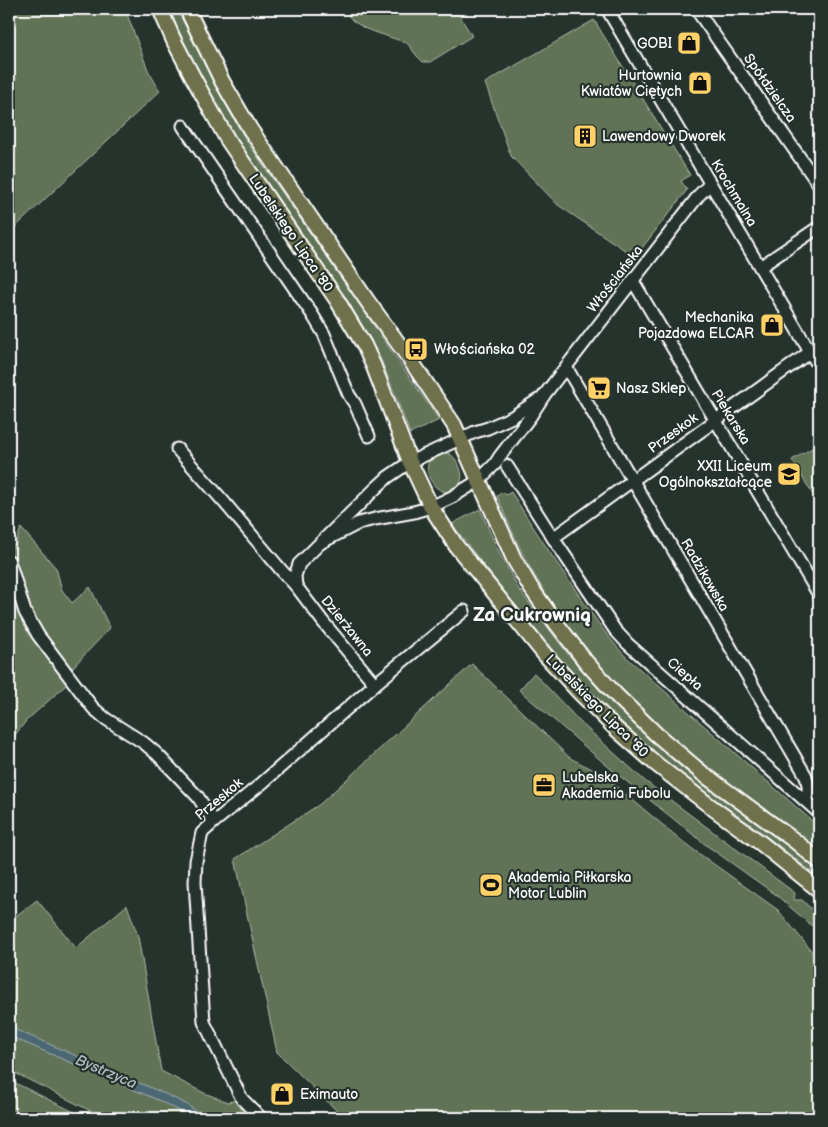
<svg xmlns="http://www.w3.org/2000/svg" width="828" height="1127" viewBox="0 0 828 1127" font-family="'Balsamiq Sans',sans-serif">
<style>
.green{fill:#607356;stroke:#b0b9aa}
.water{fill:#4c6872;stroke:#94a4aa}
.lines{fill:none;stroke-linecap:round;stroke-linejoin:round}
.stream{stroke:#94a4aa;stroke-width:3}
.minor-casing{stroke:#fff;stroke-width:15}
.major-casing{stroke:#fff;stroke-width:18}
.minor{stroke:#26332d;stroke-width:11}
.major{stroke:#6e714b;stroke-width:14}
.labels{text-anchor:middle;dominant-baseline:central;stroke-width:4.5;stroke-linejoin:round;paint-order:stroke}
.poi-label{font-size:14px;fill:#fff;stroke:#26332d;text-anchor:start}
.street-label{font-size:14px;fill:#fff;stroke:#26332d}
.water-label{font-size:15px;font-style:italic;fill:#aebbc0;stroke:#26332d}
.district-label{font-size:19px;font-weight:bold;fill:#fff;stroke:#26332d}
</style>
<rect width="100%" height="100%" fill="#26332d"/>
<filter id="ink" filterUnits="userSpaceOnUse"><feTurbulence type="fractalNoise" baseFrequency=".02" numOctaves="2"/><feDisplacementMap in="SourceGraphic" scale="10" xChannelSelector="R" yChannelSelector="G"/><feConvolveMatrix kernelMatrix="1 2 1 2 8 2 1 2 1" color-interpolation-filters="sRGB"/></filter>
<g filter="url(#ink)">
<g class="green">
<polygon points="9,9 125,9 148,70 160,91 9,233"/>
<polygon points="169,9 177,9 217,89 245,139 439,420 410,434 395,394 379,355 373,345 351,308 247,156 196,68"/>
<polygon points="343,9 455,9 472,36 430,62 423,62 417,56 407,43 366,29 353,21"/>
<polygon points="594,20 690,175 681,181 687,190 635,257 558,205 511,156 485,83"/>
<polygon points="819,444 819,505 792,460"/>
<path d="M 444,452 C 453,454 457,460 460,468 C 467,485 451,499 437,488 C 434,486 432,482 430,479 C 426,470 427,465 431,457 Z"/>
<path d="M 503,492 L 506,495 L 511,492 C 531,524 551,555 572,585 C 589,610 605,634 625,656 L 819,827 L 819,852 C 801,836 782,821 763,807 C 740,791 717,775 696,758 C 635,709 581,651 540,584 C 522,557 510,526 497,496 Z"/>
<path d="M 480,509 L 498,550 L 518,588 L 568,654 L 603,694 L 656,745 L 681,767 L 711,791 L 796,852 L 819,872 L 819,878 C 799,861 778,845 757,829 C 721,803 683,779 650,749 C 574,682 513,604 452,524 Z"/>
<polygon points="21,528 56,568 62,590 72,603 90,587 110,628 73,667 66,685 26,721 15,735 9,755 9,532 14,549"/>
<polygon points="472,664 570,758 600,773 687,845 778,910 819,960 819,1118 344,1118 277,1052 235,859 320,804"/>
<polygon points="534,673 581,723 645,781 795,893 794,899 795,900 802,900 819,916 819,932 775,894 706,845 611,769 519,690"/>
<polygon points="37,900 76,948 127,905 138,936 161,1071 204,1093 228,1102 242,1099 261,1118 205,1118 186,1104 165,1094 9,1027 9,921"/>
<polygon points="9,1036 158,1100 182,1112 190,1118 105,1118 9,1070"/>
<polygon points="9,1080 86,1118 9,1118"/>
</g>
<polygon class="water" points="9,1027 165,1094 186,1104 205,1118 190,1118 182,1112 158,1100 9,1036"/>
<g class="lines">
<polyline class="stream" points="9,1007 13,1003"/>
<g class="minor-casing">
<g id="minor">
<polyline points="607,9 819,367"/>
<polyline points="696,9 819,185"/>
<polyline points="183,126 312,314 324,334 349,395 355,404 369,436"/>
<polyline points="760,267 819,227"/>
<polyline points="633,281 819,595"/>
<path d="M 566,367 L 806,776 C 808,785 810,791 805,800"/>
<polyline points="177,449 224,502 282,571 296,586 324,623 375,684"/>
<polyline points="507,466 553,538 615,630 628,644 819,813"/>
<polyline points="553,538 810,352"/>
<polyline points="322,542 359,523 375,519 414,512 431,507 452,497 478,481 495,464 500,456 530,417 545,394 699,195 710,184"/>
<polyline points="9,561 25,612 38,635 93,708 106,719 144,743 157,754 198,797 214,822"/>
<polyline points="296,586 295,576 299,564 376,488 388,477 410,462 475,432 488,428 512,417 538,400"/>
<polyline points="261,1118 242,1099 204,1022 195,882 196,861 202,833 214,822 261,784 375,684 464,611"/>
</g>
</g>
<g class="major-casing">
<g id="major">
<polyline points="160,9 174,41 195,81 227,139 337,300 364,345 374,367 410,462 431,507 457,547 546,656 579,692 615,728 656,764 710,806 762,844 819,890"/>
<polyline points="187,9 222,81 250,129 368,302 409,358 454,425 514,559 531,588 556,623 586,662 615,694 656,734 702,773 795,841 819,861"/>
</g>
</g>
<use href="#minor" class="minor"/>
<use href="#major" class="major"/>
</g>
</g>
<defs>
<g id="shop-square" transform="scale(1.25)"><rect x="-9" y="-9" width="18" height="18" rx="4" fill="#ffd166" stroke="#26332d"/><path d="M-5-2.5h2.3a2.7 3.5 0 0 1 5.4 0H5L5.5 6h-11ZM-1.5-2.5h3a1.5 2.3 0 0 0-3 0Z" fill="#111"/></g>
<g id="building-square" transform="scale(1.25)"><rect x="-9" y="-9" width="18" height="18" rx="4" fill="#ffd166" stroke="#26332d"/><path d="M-4-6H4V6H1V3H-1V6H-4ZM-2.5-4.3h1.7v1.8h-1.7ZM.8-4.3h1.7v1.8H.8ZM-2.5-1h1.7V.8h-1.7ZM.8-1h1.7V.8H.8Z" fill="#111"/></g>
<g id="bus-square" transform="scale(1.25)"><rect x="-9" y="-9" width="18" height="18" rx="4" fill="#ffd166" stroke="#26332d"/><path d="M-5-6H5V4H4V6H2V4H-2V6H-4V4H-5ZM-3.5-4V0h7V-4ZM-3.5 1.2v1.5H-2V1.2ZM2 1.2v1.5H3.5V1.2Z" fill="#111"/></g>
<g id="supermarket-square" transform="scale(1.25)"><rect x="-9" y="-9" width="18" height="18" rx="4" fill="#ffd166" stroke="#26332d"/><path d="M-6-5.5h2.5l.6 2H6L4.5 2H-2.5L-4.4-4H-6ZM-1.5 3.2a1.3 1.3 0 1 0 .1 0ZM3 3.2a1.3 1.3 0 1 0 .1 0Z" fill="#111"/></g>
<g id="school-square" transform="scale(1.25)"><rect x="-9" y="-9" width="18" height="18" rx="4" fill="#ffd166" stroke="#26332d"/><path d="M0-5L7-2L0 1L-7-2ZM-4 1L0 2.5L4 1V4Q0 6-4 4Z" fill="#111"/></g>
<g id="office-square" transform="scale(1.25)"><rect x="-9" y="-9" width="18" height="18" rx="4" fill="#ffd166" stroke="#26332d"/><path d="M-6-3h4V-5.5h4V-3h4V5H-6ZM-1-4.5V-3h2v-1.5ZM-6 0V1H6V0Z" fill="#111"/></g>
<g id="stadium-square" transform="scale(1.25)"><rect x="-9" y="-9" width="18" height="18" rx="4" fill="#ffd166" stroke="#26332d"/><path d="M0-5a6.5 5 0 1 0 0 10a6.5 5 0 1 0 0-10ZM-3.5-1.8h7v3.6h-7Z" fill="#111"/></g>
</defs>
<g fill-rule="evenodd">
<use href="#shop-square" x="689" y="43"/>
<use href="#shop-square" x="700" y="83"/>
<use href="#building-square" x="585" y="136"/>
<use href="#shop-square" x="772" y="325"/>
<use href="#bus-square" x="416" y="349"/>
<use href="#supermarket-square" x="599" y="388"/>
<use href="#school-square" x="789" y="474"/>
<use href="#office-square" x="544" y="785"/>
<use href="#stadium-square" x="491" y="885"/>
<use href="#shop-square" x="282" y="1094"/>
</g>
<g class="labels">
<g class="poi-label">
<text x="672" y="43" text-anchor="end">GOBI</text>
<text x="682" y="75" text-anchor="end">Hurtownia<tspan x="682" dy="16">Kwiatów Ciętych</tspan></text>
<text x="602" y="136">Lawendowy Dworek</text>
<text x="754" y="317" text-anchor="end">Mechanika<tspan x="754" dy="16">Pojazdowa ELCAR</tspan></text>
<text x="434" y="349">Włościańska 02</text>
<text x="616" y="388">Nasz Sklep</text>
<text x="772" y="466" text-anchor="end">XXII Liceum<tspan x="772" dy="16">Ogólnokształcące</tspan></text>
<text x="562" y="777">Lubelska<tspan x="562" dy="16">Akademia Fubolu</tspan></text>
<text x="508" y="877">Akademia Piłkarska<tspan x="508" dy="16">Motor Lublin</tspan></text>
<text x="300" y="1094">Eximauto</text>
</g>
<g class="street-label">
<text transform="translate(770 88) rotate(55)">Spółdzielcza</text>
<text transform="translate(734 193) rotate(59)">Krochmalna</text>
<text transform="translate(291 233) rotate(56)">Lubelskiego Lipca '80</text>
<text transform="translate(615 279) rotate(-52)">Włościańska</text>
<text transform="translate(731 417) rotate(59)">Piekarska</text>
<text transform="translate(673 433) rotate(-36)">Przeskok</text>
<text transform="translate(705 575) rotate(60)">Radzikowska</text>
<text transform="translate(347 626) rotate(51)">Dzierżawna</text>
<text transform="translate(685 674) rotate(41)">Ciepła</text>
<text transform="translate(597 706) rotate(45)">Lubelskiego Lipca '80</text>
<text transform="translate(219 799) rotate(-40)">Przeskok</text>
</g>
<g class="water-label">
<text transform="translate(106 1072) rotate(23)">Bystrzyca</text>
</g>
<g class="district-label">
<text x="532" y="615">Za Cukrownią</text>
</g>
</g>
<rect width="828" height="1127" fill="none" stroke="#26332d" stroke-width="30"/>
<rect x="15" y="15" width="798" height="1097" fill="none" stroke="#fff" stroke-width="2" filter="url(#ink)"/>
</svg>
